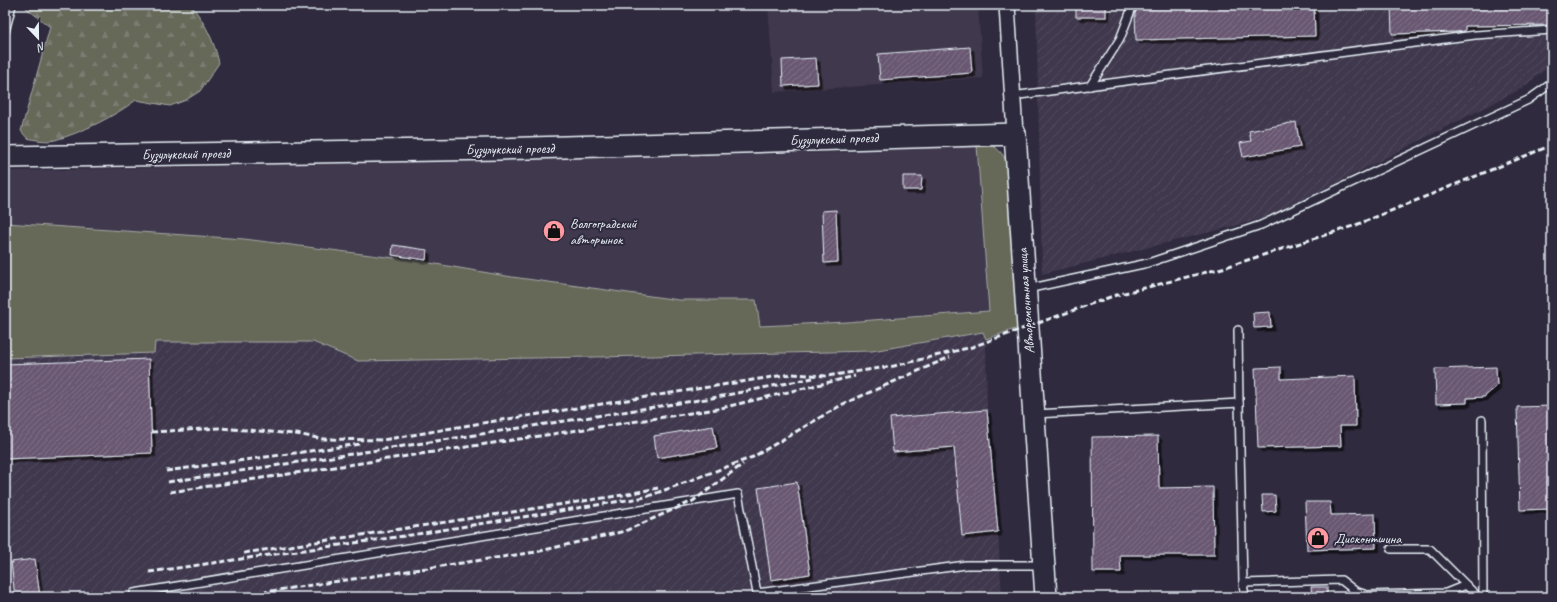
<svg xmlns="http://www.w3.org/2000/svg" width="1557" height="602" viewBox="0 0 1557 602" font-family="Caveat,sans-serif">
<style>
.built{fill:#41384d}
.industrial{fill:url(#industrial-furrows)}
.green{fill:#666759;stroke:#a7aca8}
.forest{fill:url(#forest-firs);stroke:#a7aca8}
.building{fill:url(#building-hatch);stroke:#e8f1f8;filter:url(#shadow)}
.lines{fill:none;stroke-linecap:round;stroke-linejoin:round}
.lane-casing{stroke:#e8f1f8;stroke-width:10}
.street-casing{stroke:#e8f1f8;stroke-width:18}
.secondary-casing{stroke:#e8f1f8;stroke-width:24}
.lane{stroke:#2f2a3d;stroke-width:7}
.street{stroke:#2f2a3d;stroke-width:15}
.secondary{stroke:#2f2a3d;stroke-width:21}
.rail{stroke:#e8f1f8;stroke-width:3;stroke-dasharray:6 3;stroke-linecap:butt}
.labels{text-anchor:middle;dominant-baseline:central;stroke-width:4;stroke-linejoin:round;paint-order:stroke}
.street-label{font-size:14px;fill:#e8f1f8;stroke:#2f2a3d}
.poi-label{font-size:14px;fill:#e8f1f8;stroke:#2f2a3d;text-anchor:start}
</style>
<defs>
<pattern id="industrial-furrows" width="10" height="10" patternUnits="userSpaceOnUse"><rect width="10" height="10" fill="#41384d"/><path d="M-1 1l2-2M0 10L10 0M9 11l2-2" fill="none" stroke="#534c5f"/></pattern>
<pattern id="forest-firs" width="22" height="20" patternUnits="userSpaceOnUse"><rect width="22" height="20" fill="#666759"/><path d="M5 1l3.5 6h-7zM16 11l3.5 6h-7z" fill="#7c7d72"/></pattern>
<pattern id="building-hatch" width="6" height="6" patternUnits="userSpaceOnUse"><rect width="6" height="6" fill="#6b5973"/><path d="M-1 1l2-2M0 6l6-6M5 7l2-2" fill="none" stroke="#807188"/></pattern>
<filter id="shadow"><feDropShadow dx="3.5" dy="3.5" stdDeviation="0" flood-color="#0009"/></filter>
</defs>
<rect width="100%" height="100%" fill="#2f2a3d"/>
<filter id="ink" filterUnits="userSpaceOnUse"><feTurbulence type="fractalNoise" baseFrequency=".025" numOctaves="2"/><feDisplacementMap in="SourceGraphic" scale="8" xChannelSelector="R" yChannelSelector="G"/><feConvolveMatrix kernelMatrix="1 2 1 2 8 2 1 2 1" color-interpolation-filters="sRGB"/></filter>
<g filter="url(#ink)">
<g class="built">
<polygon points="768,5 978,5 983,78 774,92"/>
<polygon points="977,145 989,311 847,322 760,326 756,300 679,300 512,277 418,261 244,239 5,223 5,171 846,152"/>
</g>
<g class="industrial">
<polygon points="1036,5 1552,5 1552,64 1523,88 1270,217 1042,274"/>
<polygon points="983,332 986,339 987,410 998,532 1002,597 5,597 5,358 154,353 155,342 313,342 358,361 651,356 872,351"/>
</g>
<path class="green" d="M 987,143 C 997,147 1003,153 1007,163 L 1018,328 L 986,339 L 983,332 L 872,351 L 651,356 L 358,361 L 313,342 L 155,342 L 154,353 L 5,358 L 5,223 L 244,239 L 418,261 L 512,277 L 679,300 L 756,300 L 760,326 L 847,322 L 989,311 L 977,145 Z"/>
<path class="forest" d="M 25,5 L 191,5 C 205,23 214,40 219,63 L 200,91 L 186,100 L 170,106 L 136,100 C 115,116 81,133 55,140 C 46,142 36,140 27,138 L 21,131 L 50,27 L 25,7 Z"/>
<g class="building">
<rect x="1076" y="5" width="30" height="12"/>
<polygon points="1154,5 1314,5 1315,36 1136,40 1135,14 1137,9 1154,8"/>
<polygon points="1391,5 1552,5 1552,25 1465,26 1465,31 1457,32 1392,34"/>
<polygon points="970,47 972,73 880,80 878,54"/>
<polygon points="816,58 818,84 783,86 782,60"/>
<polygon points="1296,122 1300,147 1243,157 1240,143 1251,141 1249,131"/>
<polygon points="903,176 922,176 921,190 903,190"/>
<polygon points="836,210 838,262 824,263 822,211"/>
<polygon points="393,245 427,250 426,260 392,255"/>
<polygon points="1270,312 1271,327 1254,328 1253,313"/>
<polygon points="149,359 152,453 5,459 5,364"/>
<polygon points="1281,367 1281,379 1355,376 1356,426 1340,426 1341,446 1258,448 1255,368"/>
<polygon points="1496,367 1497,386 1484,397 1467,398 1467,403 1436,404 1435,369"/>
<polygon points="1552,406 1552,509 1520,510 1517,407"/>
<polygon points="987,410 998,532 962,536 954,447 893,452 890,418"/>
<polygon points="713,426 717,448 657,458 654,436"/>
<polygon points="1158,436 1159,488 1213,487 1214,555 1120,555 1121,572 1093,572 1092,437"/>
<polygon points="797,482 810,574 771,580 758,488"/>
<polygon points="1262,495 1275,495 1276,511 1263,512"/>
<polygon points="1305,502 1330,502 1331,515 1375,514 1376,548 1307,550"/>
<polygon points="35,559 40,597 15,597 11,562"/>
<polygon points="1311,587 1327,587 1327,597 1312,597"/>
</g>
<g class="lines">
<g class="lane-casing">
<g id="lane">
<polyline points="5,32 12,5"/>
<polyline points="1090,86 1120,39 1133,5"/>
<polyline points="1012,96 1475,35 1552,30"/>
<polyline points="1027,289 1148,263 1261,225 1528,100 1552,83"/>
<polyline points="1238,330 1239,403"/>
<polyline points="1035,414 1239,403 1243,583 1245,597"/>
<polyline points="1482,420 1483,597"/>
<polyline points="1391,549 1430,549 1478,597"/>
<polyline points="1243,583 1341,580 1355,591 1367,595 1446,593 1466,585"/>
<polyline points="134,593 738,494 757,593 966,565 1042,565"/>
</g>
</g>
<g class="street-casing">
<polyline id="street" points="1007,5 1015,134"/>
</g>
<g class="secondary-casing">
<polyline id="secondary" points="5,157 498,149 1015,134 1046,597"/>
</g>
<use href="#lane" class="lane"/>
<use href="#street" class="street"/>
<use href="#secondary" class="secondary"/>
<g class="rail">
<polyline points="151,432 220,428 296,434 323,439 383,440 470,425 791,374 827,376 894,366 972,347 1113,296 1226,267 1356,225 1552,145"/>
<polyline points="166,471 360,444"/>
<polyline points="168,482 443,440 712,398 813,378"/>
<polyline points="170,492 717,409 855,376"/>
<polyline points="244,553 623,495 658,488"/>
<polyline points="149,572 411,535 646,497 753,457 843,404 950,357"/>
<polyline points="244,595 536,552 625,531 693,501 743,464"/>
</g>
</g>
</g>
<defs>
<g id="shop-disc" transform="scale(1.15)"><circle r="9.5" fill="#ff9aa2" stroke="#2f2a3d"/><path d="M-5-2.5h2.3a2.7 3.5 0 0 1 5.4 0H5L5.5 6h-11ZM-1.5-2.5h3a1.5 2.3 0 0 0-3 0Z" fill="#111"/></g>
</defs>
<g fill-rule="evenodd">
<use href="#shop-disc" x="554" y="231"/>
<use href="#shop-disc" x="1318" y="538"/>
</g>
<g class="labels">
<g class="street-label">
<text transform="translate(834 139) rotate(-2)">Бузулукский проезд</text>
<text transform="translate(510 149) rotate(-1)">Бузулукский проезд</text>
<text transform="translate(186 154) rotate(-1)">Бузулукский проезд</text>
<text transform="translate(1026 301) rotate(-94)">Авторемонтная улица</text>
</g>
<g class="poi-label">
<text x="570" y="223">Волгоградский<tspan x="570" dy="16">авторынок</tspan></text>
<text x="1334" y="538">Дисконтшина</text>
</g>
</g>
<rect width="1557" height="602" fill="none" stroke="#2f2a3d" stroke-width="20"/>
<rect x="10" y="10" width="1537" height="582" fill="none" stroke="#e8f1f8" stroke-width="1.5" filter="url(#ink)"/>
<g transform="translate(38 38) rotate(158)" stroke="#2f2a3d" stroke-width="3" paint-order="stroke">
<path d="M0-3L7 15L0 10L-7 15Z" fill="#e8f1f8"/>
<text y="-6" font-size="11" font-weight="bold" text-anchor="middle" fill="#e8f1f8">N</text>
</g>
</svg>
